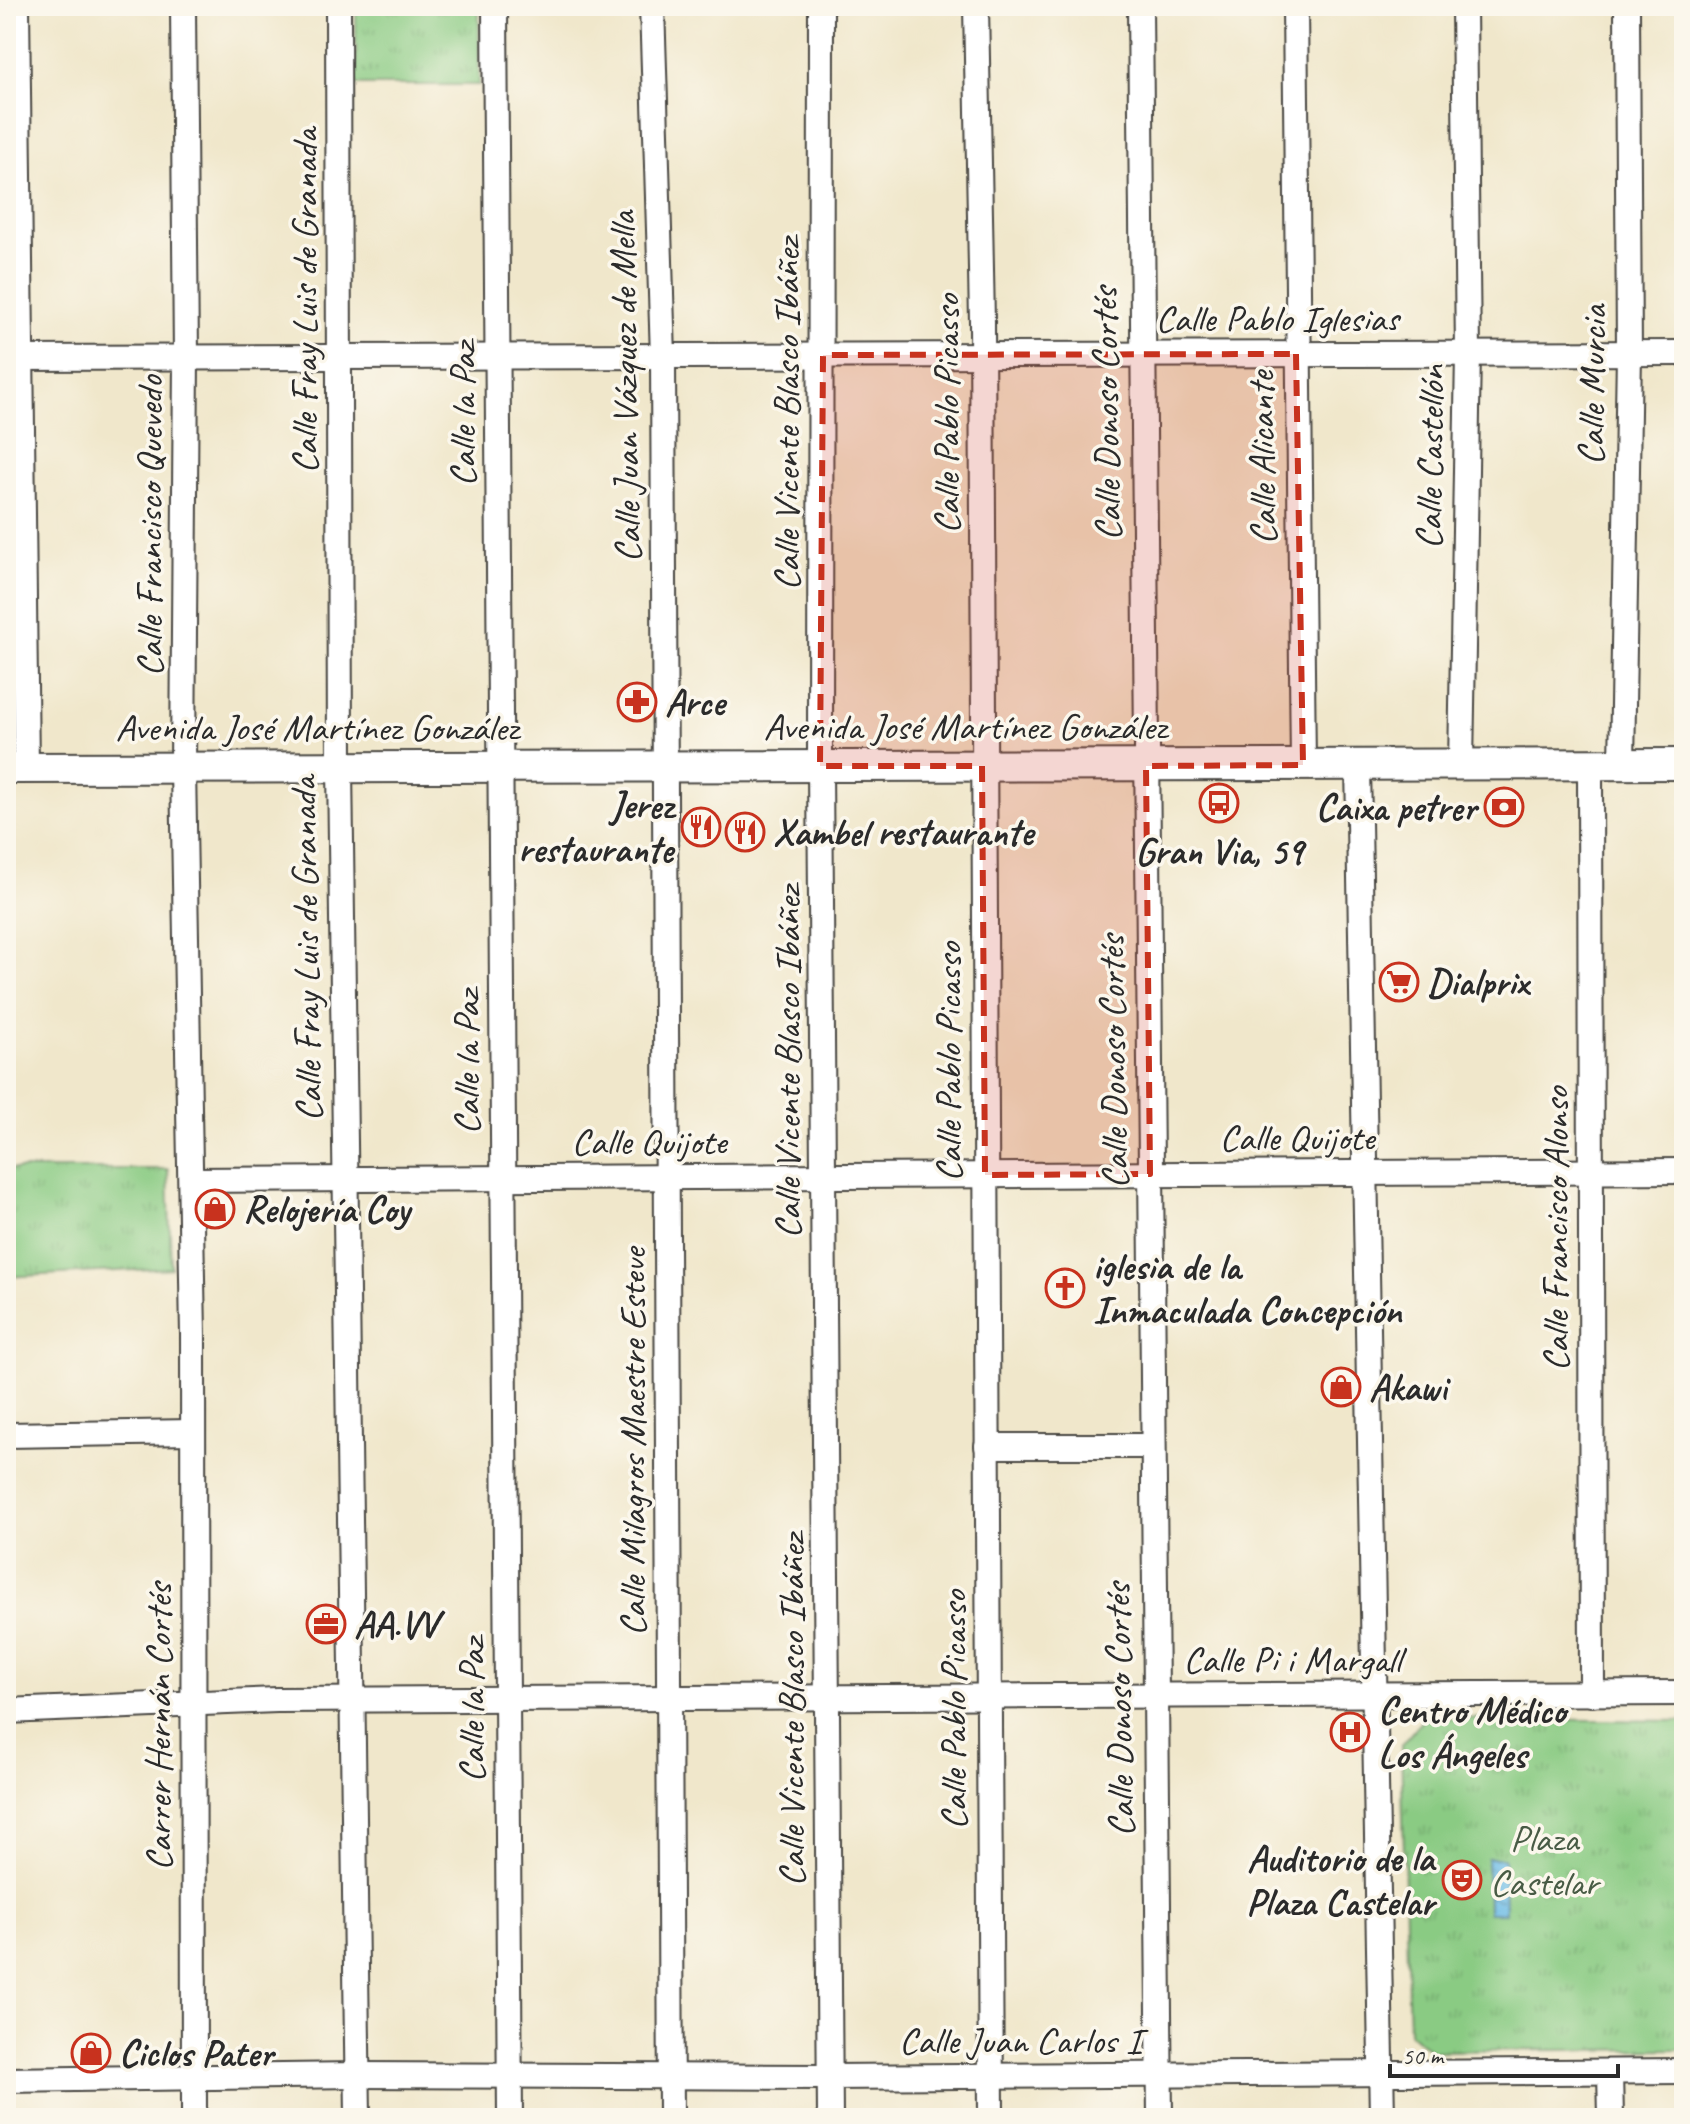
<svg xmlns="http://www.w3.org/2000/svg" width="1690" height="2124" viewBox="0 0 1690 2124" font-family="Caveat,sans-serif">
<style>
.park{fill:url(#park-tufts);stroke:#5a7b57;stroke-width:2}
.water{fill:url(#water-ripples);stroke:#4c7489;stroke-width:2}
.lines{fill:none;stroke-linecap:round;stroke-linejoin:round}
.minor-casing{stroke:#494743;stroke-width:28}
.tertiary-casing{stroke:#494743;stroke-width:34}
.minor{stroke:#fff;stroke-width:24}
.tertiary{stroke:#fff;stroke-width:30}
.marked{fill:#c8321e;fill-opacity:0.2;stroke:#c8321e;stroke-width:6;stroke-dasharray:16 10;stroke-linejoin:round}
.labels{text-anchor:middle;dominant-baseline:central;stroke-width:7;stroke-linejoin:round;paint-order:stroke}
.street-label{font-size:38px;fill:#2b2b2b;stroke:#fbf7ec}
.poi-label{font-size:38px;font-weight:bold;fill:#2b2b2b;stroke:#fbf7ec;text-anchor:start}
.park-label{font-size:38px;fill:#485b45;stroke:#fbf7ec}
</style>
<defs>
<pattern id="park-tufts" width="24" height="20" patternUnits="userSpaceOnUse" patternTransform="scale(2)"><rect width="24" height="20" fill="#8acb83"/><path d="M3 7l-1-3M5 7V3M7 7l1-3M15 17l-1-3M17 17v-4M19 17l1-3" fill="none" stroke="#77ae71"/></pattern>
<pattern id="water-ripples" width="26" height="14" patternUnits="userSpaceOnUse" patternTransform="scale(2)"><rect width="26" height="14" fill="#6cbce7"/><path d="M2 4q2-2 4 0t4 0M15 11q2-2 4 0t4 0" fill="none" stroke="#5999bb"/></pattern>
</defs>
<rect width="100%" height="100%" fill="#fbf7ec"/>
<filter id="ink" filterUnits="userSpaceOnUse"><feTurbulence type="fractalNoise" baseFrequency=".0125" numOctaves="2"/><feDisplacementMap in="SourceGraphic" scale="16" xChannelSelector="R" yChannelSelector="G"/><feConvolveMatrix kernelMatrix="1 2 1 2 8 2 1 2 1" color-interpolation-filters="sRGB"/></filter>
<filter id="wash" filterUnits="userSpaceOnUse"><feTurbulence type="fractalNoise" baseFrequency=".006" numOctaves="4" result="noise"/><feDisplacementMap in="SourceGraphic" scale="32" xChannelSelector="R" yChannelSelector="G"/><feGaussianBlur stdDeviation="1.8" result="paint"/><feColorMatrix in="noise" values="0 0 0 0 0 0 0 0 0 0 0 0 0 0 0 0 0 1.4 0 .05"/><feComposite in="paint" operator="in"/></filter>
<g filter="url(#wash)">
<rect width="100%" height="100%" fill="#f0e7cb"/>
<g class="park">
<rect x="356" y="6" width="123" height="79"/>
<polygon points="6,1169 168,1169 171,1268 6,1277"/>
<polygon points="1424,1718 1684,1721 1684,2049 1431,2051 1409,2032 1401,1745"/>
</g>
<polygon class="water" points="1487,1858 1504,1858 1505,1913 1488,1913"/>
</g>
<g filter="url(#ink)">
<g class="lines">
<g class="minor-casing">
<g id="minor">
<polyline points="17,6 26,768"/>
<polyline points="183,6 186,357 183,768 193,1335 194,2118"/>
<polyline points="338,6 340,767 358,2118"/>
<polyline points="495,6 510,2118"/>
<polyline points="652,6 663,357 671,2118"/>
<polyline points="821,6 820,766 830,2118"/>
<polyline points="976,6 982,322 991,2118"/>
<polyline points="1140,6 1160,2118"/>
<polyline points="1295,6 1303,765"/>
<polyline points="6,358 1684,353"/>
<polyline points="1622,764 1629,353 1627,6"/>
<polyline points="1358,765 1382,2118"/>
<polyline points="1461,765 1468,353 1464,6"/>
<polyline points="1590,765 1592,1694"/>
<polyline points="191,1180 1684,1171"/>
<polyline points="6,1435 193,1432"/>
<polyline points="987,1446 1153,1446"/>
<polyline points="6,1711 277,1700 1684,1693"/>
<polyline points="1610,2072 1611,2118"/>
<polyline points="6,2080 357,2075 830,2077 1684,2071"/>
</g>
</g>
<g class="tertiary-casing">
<polyline id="tertiary" points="6,768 1684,764"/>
</g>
<use href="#minor" class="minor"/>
<use href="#tertiary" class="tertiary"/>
</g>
</g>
<path class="marked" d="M 1296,354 L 1303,765 L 1146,766 L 1150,1174 L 985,1175 L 982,766 L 820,766 L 823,355 Z"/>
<defs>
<g id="pharmacy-ring" transform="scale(2)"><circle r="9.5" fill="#fbf7ec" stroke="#c8321e" stroke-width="1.5"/><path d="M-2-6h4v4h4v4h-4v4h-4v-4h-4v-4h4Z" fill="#c8321e"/></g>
<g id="bus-ring" transform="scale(2)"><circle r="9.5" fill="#fbf7ec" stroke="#c8321e" stroke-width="1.5"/><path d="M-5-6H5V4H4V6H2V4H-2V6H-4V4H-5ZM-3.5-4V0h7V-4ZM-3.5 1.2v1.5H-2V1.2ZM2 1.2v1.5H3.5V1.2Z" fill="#c8321e"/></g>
<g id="bank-ring" transform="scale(2)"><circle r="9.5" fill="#fbf7ec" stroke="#c8321e" stroke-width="1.5"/><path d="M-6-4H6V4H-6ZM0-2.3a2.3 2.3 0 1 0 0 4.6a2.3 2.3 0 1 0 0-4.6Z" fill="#c8321e"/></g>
<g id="restaurant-ring" transform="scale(2)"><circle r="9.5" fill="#fbf7ec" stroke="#c8321e" stroke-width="1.5"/><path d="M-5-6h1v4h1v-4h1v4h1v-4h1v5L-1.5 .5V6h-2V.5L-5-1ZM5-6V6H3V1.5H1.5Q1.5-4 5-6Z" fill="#c8321e"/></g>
<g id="supermarket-ring" transform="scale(2)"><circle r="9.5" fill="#fbf7ec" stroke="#c8321e" stroke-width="1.5"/><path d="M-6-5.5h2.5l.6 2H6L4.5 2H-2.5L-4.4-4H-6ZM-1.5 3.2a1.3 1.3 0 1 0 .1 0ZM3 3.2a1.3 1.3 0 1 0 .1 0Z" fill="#c8321e"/></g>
<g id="shop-ring" transform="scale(2)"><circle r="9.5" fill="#fbf7ec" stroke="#c8321e" stroke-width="1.5"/><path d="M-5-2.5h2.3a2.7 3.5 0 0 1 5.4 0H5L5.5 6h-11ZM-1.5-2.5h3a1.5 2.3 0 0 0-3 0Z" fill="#c8321e"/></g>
<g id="church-ring" transform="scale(2)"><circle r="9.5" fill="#fbf7ec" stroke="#c8321e" stroke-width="1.5"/><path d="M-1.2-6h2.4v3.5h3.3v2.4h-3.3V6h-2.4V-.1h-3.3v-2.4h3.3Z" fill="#c8321e"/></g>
<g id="office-ring" transform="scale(2)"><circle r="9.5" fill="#fbf7ec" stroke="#c8321e" stroke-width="1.5"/><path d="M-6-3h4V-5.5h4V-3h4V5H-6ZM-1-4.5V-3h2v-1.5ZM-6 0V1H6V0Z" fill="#c8321e"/></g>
<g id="hospital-ring" transform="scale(2)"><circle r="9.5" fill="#fbf7ec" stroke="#c8321e" stroke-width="1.5"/><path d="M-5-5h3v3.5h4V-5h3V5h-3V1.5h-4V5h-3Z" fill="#c8321e"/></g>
<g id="theatre-ring" transform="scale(2)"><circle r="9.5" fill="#fbf7ec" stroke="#c8321e" stroke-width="1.5"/><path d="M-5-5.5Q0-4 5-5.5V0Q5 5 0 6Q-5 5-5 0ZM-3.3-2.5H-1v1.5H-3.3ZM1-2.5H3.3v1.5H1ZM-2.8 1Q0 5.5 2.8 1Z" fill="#c8321e"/></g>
</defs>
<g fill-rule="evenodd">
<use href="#pharmacy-ring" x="637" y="702"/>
<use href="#bus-ring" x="1219" y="803"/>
<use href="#bank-ring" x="1504" y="807"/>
<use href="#restaurant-ring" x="701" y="827"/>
<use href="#restaurant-ring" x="745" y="832"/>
<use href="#supermarket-ring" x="1399" y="982"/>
<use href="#shop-ring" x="215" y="1209"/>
<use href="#church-ring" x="1065" y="1288"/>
<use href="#shop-ring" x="1341" y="1387"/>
<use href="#office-ring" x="326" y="1624"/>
<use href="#hospital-ring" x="1350" y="1732"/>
<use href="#theatre-ring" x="1462" y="1880"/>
<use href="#shop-ring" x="91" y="2053"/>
</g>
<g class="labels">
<g class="street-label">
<text transform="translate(304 301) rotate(-90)">Calle Fray Luis de Granada</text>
<text x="1277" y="318">Calle Pablo Iglesias</text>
<text transform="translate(1592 385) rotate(-89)">Calle Murcia</text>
<text transform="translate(625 387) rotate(-91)">Calle Juan Vázquez de Mella</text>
<text transform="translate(462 414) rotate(-90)">Calle la Paz</text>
<text transform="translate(786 414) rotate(-90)">Calle Vicente Blasco Ibáñez</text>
<text transform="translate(946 414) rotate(-90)">Calle Pablo Picasso</text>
<text transform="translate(1106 414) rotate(-91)">Calle Donoso Cortés</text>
<text transform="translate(1430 457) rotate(-89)">Calle Castellón</text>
<text transform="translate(1262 458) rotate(-91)">Calle Alicante</text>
<text transform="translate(149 526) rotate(-90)">Calle Francisco Quevedo</text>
<text x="965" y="726">Avenida José Martínez González</text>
<text x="317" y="727">Avenida José Martínez González</text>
<text transform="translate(306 949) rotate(-91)">Calle Fray Luis de Granada</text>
<text transform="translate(466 1062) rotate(-90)">Calle la Paz</text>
<text transform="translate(787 1062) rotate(-90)">Calle Vicente Blasco Ibáñez</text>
<text transform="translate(948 1062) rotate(-90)">Calle Pablo Picasso</text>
<text transform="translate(1113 1062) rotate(-91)">Calle Donoso Cortés</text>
<text x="1297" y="1137">Calle Quijote</text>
<text x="649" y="1141">Calle Quijote</text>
<text transform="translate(1555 1229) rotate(-90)">Calle Francisco Alonso</text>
<text transform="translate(632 1442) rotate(-90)">Calle Milagros Maestre Esteve</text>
<text x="1292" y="1659">Calle Pi i Margall</text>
<text transform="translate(471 1710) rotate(-90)">Calle la Paz</text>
<text transform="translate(791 1710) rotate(-90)">Calle Vicente Blasco Ibáñez</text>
<text transform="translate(953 1710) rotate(-90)">Calle Pablo Picasso</text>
<text transform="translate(1119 1710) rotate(-91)">Calle Donoso Cortés</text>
<text transform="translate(158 1727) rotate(-90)">Carrer Hernán Cortés</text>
<text x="1020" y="2040">Calle Juan Carlos I</text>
</g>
<g class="poi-label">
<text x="665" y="702">Arce</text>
<text x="673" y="805" text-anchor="end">Jerez<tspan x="673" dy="44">restaurante</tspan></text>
<text x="1476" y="807" text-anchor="end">Caixa petrer</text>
<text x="773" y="832">Xambel restaurante</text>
<text x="1219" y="851" text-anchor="middle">Gran Via, 59</text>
<text x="1427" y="982">Dialprix</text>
<text x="243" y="1209">Relojería Coy</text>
<text x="1093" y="1266">iglesia de la<tspan x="1093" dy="44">Inmaculada Concepción</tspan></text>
<text x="1369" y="1387">Akawi</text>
<text x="354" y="1624">AA.VV</text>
<text x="1378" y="1710">Centro Médico<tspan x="1378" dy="44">Los Ángeles</tspan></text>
<text x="1434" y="1858" text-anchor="end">Auditorio de la<tspan x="1434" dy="44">Plaza Castelar</tspan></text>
<text x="119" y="2053">Ciclos Pater</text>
</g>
<g class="park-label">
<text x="1544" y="1838">Plaza<tspan x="1544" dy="44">Castelar</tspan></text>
</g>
</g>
<rect width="1690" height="2124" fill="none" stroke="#fbf7ec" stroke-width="32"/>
<path d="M1390 2064v12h228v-12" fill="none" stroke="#2b2b2b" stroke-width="4"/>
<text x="1402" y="2064" font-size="24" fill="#2b2b2b" stroke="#fbf7ec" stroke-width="6" paint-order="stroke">50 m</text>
</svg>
